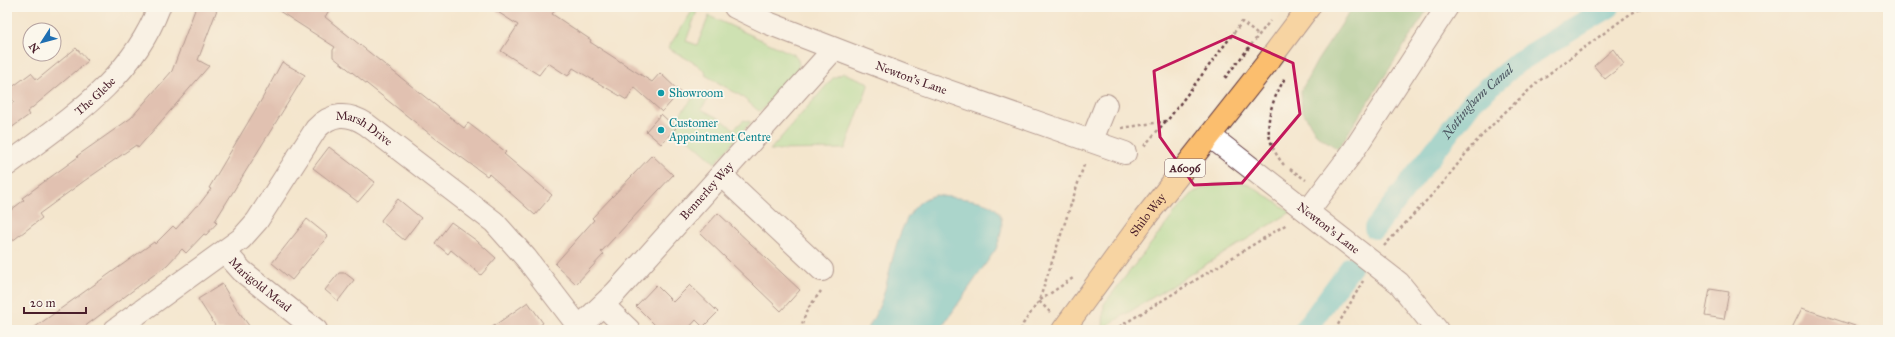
<svg xmlns="http://www.w3.org/2000/svg" width="1895" height="337" viewBox="0 0 1895 337" font-family="'IM FELL Great Primer',serif">
<style>
.green{fill:#a0dc90;stroke:#757e5e}
.forest{fill:#80bc7a;stroke:#656e52}
.water{fill:#52c0c8;stroke:#4e707a}
.lines{fill:none;stroke-linecap:round;stroke-linejoin:round}
.canal{stroke:#52c0c8;stroke-width:22}
.building{fill:#ca968e}
.minor-casing{stroke:#643d43;stroke-width:24}
.major-casing{stroke:#643d43;stroke-width:24}
.path{stroke:#643d43;stroke-width:2.5;stroke-dasharray:3 3;stroke-linecap:butt}
.minor{stroke:#fff;stroke-width:22}
.major{stroke:#fbbe6e;stroke-width:22}
.marked{fill:none;stroke:#c2185b;stroke-width:3;stroke-linejoin:round}
.culture-dot{fill:#0f9aa8;stroke:#fbf7ec;stroke-width:1.5}
.labels{text-anchor:middle;dominant-baseline:central;stroke-width:3.5;stroke-linejoin:round;paint-order:stroke}
.shield{fill:#fbf7ec;stroke:#7f6065;stroke-width:1}
.shield-label{font-size:11px;font-weight:bold;fill:#4a1f2b}
.street-label{font-size:12px;fill:#4a1f2b;stroke:#fbf7ec}
.culture-label{font-size:12px;fill:#0d838f;stroke:#fbf7ec;text-anchor:start}
.water-label{font-size:13px;font-style:italic;fill:#4d5762;stroke:#fbf7ec}
</style>
<rect width="100%" height="100%" fill="#fbf7ec"/>
<filter id="ink" filterUnits="userSpaceOnUse"><feTurbulence type="fractalNoise" baseFrequency=".025" numOctaves="2"/><feDisplacementMap in="SourceGraphic" scale="8" xChannelSelector="R" yChannelSelector="G"/><feConvolveMatrix kernelMatrix="1 2 1 2 8 2 1 2 1" color-interpolation-filters="sRGB"/></filter>
<filter id="wash" filterUnits="userSpaceOnUse"><feTurbulence type="fractalNoise" baseFrequency=".012" numOctaves="4" result="noise"/><feDisplacementMap in="SourceGraphic" scale="16" xChannelSelector="R" yChannelSelector="G"/><feGaussianBlur stdDeviation="0.9" result="paint"/><feColorMatrix in="noise" values="0 0 0 0 0 0 0 0 0 0 0 0 0 0 0 0 0 1.4 0 .05"/><feComposite in="paint" operator="in"/></filter>
<g filter="url(#wash)">
<rect width="100%" height="100%" fill="#f4e6cd"/>
<g class="green">
<path d="M 693,10 L 697,11 L 686,41 L 697,45 L 709,16 L 795,55 C 799,59 800,65 797,71 L 760,112 L 741,96 L 705,75 L 706,73 L 698,65 L 668,48 Z"/>
<polygon points="844,73 869,83 845,149 770,150 833,78"/>
<polygon points="698,92 704,95 707,93 711,95 701,109 722,120 734,129 744,120 751,122 715,163 672,124"/>
<polygon points="1246,183 1291,212 1103,328 1104,304 1179,208 1194,192 1213,185"/>
</g>
<polygon class="forest" points="1353,7 1429,7 1338,149 1317,135 1302,110 1301,91 1317,61"/>
<path class="water" d="M 936,195 C 973,202 1018,194 996,249 L 940,330 L 867,330 C 872,321 877,312 881,302 C 892,273 897,201 936,195 Z"/>
<g class="lines">
<g class="canal">
<path id="s1" d="M 1375,228 L 1473,101 L 1518,62 L 1609,7"/>
<polyline points="1305,330 1351,267"/>
</g>
</g>
<g id="blocks">
<g class="building">
<polygon points="196,7 218,7 198,60 209,66 138,148 136,145 84,181 39,214 42,218 7,245 7,213 24,200 22,198 78,157 77,156 131,118 172,71"/>
<polygon points="273,7 331,7 325,17 464,128 468,123 506,152 504,154 552,195 535,215 489,174 487,176 435,138 333,57 333,50 335,47"/>
<polygon points="490,7 557,7 552,14 591,40 590,42 652,82 660,73 680,92 662,112 634,87 627,100 573,68 568,76 548,63 539,75 501,51 518,25"/>
<polygon points="76,48 88,61 27,112 29,115 7,131 7,106 14,102 7,91 31,73 37,80"/>
<polygon points="1613,49 1624,64 1605,79 1594,66"/>
<polygon points="282,62 305,75 215,221 217,223 206,235 204,234 186,253 182,249 167,265 80,330 31,330 154,242 155,244 173,226 176,229 196,206 198,206 211,189 209,188 262,99"/>
<polygon points="661,114 676,128 661,144 646,131"/>
<polygon points="329,147 375,182 358,202 313,168"/>
<polygon points="652,155 673,175 601,252 604,254 576,284 555,264 594,220 592,218"/>
<polygon points="398,199 421,218 404,240 382,222 381,220"/>
<polygon points="718,213 800,290 781,311 700,233"/>
<polygon points="307,219 328,236 292,280 272,263"/>
<polygon points="451,222 477,241 496,258 481,275 451,250 448,254 435,243"/>
<polygon points="339,273 345,273 354,280 338,301 325,290"/>
<polygon points="222,284 237,309 252,330 218,330 198,299"/>
<polygon points="656,285 673,302 690,285 718,312 703,327 696,320 687,330 660,330 636,306"/>
<polygon points="1710,289 1729,292 1724,319 1705,316"/>
<polygon points="528,302 543,323 533,330 488,330"/>
<polygon points="1802,308 1858,327 1858,330 1791,330"/>
</g>
</g>
</g>
<g filter="url(#ink)">
<use href="#blocks" fill-opacity="0" stroke="#643d43" stroke-width="1"/>
<g class="lines">
<g class="minor-casing">
<g id="minor">
<path id="s2" d="M 735,7 L 768,23 L 905,76 L 1125,153"/>
<path id="s3" d="M 1210,136 L 1399,283 L 1437,330"/>
<polyline points="1092,140 1106,105"/>
<path id="s4" d="M 7,165 C 67,120 132,80 159,7"/>
<polyline points="722,176 822,270"/>
<polyline points="1308,211 1352,153 1447,7"/>
<path id="s5" d="M 225,252 L 242,271 L 316,330"/>
<polyline points="603,305 629,330"/>
<path id="s6" d="M 115,330 L 241,239 L 257,221 L 316,129 C 331,113 348,112 366,124 L 494,222 L 526,258 L 579,327"/>
<path id="s7" d="M 576,330 L 615,293 L 834,49"/>
</g>
</g>
<g class="major-casing">
<g id="major">
<path id="s8" d="M 1063,330 L 1144,219 L 1267,63 L 1309,7"/>
</g>
</g>
<g class="path">
<polyline points="1225,78 1270,21"/>
<polyline points="1122,128 1167,121 1242,22 1258,35"/>
<polyline points="1144,146 1166,121"/>
<path d="M 1284,165 C 1259,135 1268,108 1285,78"/>
<polyline points="1290,169 1306,180"/>
<polyline points="1384,246 1443,183 1471,147 1503,114 1539,81 1630,14 1644,7"/>
<polyline points="1050,312 1039,301 1085,162"/>
<polyline points="800,330 807,310 821,291"/>
<polyline points="1021,330 1023,324 1039,301 1073,278"/>
<polyline points="1114,330 1287,224"/>
<polyline points="1335,330 1363,281"/>
</g>
<use href="#minor" class="minor"/>
<use href="#major" class="major"/>
</g>
</g>
<path d="M0 0H1895V337H0ZM 1232,36 L 1293,63 L 1300,114 L 1242,183 L 1194,185 L 1160,137 L 1154,71 Z" fill="#f4e6cd" fill-opacity=".55" fill-rule="evenodd"/>
<path class="marked" d="M 1232,36 L 1293,63 L 1300,114 L 1242,183 L 1194,185 L 1160,137 L 1154,71 Z"/>
<g class="culture-dot">
<circle cx="661" cy="93" r="4"/>
<circle cx="661" cy="130" r="4"/>
</g>
<g class="labels">
<rect class="shield" x="1165" y="159" width="40" height="18" rx="3"/>
<g class="shield-label">
<text x="1185" y="168">A6096</text>
</g>
<g class="street-label">
<text stroke="none"><textPath href="#s2" startOffset="190">Newton's Lane</textPath></text>
<text stroke="none"><textPath href="#s4" startOffset="112">The Glebe</textPath></text>
<text stroke="none"><textPath href="#s6" startOffset="344">Marsh Drive</textPath></text>
<text stroke="none"><textPath href="#s7" startOffset="191">Bennerley Way</textPath></text>
<text stroke="none"><textPath href="#s8" startOffset="143">Shilo Way</textPath></text>
<text stroke="none"><textPath href="#s3" startOffset="150">Newton's Lane</textPath></text>
<text stroke="none"><textPath href="#s5" startOffset="48">Marigold Mead</textPath></text>
</g>
<g class="culture-label">
<text x="669" y="93">Showroom</text>
<text x="669" y="123">Customer<tspan x="669" dy="14">Appointment Centre</tspan></text>
</g>
<g class="water-label">
<text stroke="none"><textPath href="#s1" startOffset="163">Nottingham Canal</textPath></text>
</g>
</g>
<rect width="1895" height="337" fill="none" stroke="#fbf7ec" stroke-width="24"/>
<g transform="translate(42 42) rotate(234)"><circle r="19" fill="#fbf7ec" stroke="#b4a19f"/>
<path d="M0-3L7 15L0 10L-7 15Z" fill="#1f6fb2"/>
<text y="-6" font-size="11" font-weight="bold" text-anchor="middle" fill="#4a1f2b">N</text>
</g>
<path d="M24 307v6h62v-6" fill="none" stroke="#4a1f2b" stroke-width="2"/>
<text x="30" y="307" font-size="12" fill="#4a1f2b" stroke="#fbf7ec" stroke-width="3" paint-order="stroke">20 m</text>
</svg>
